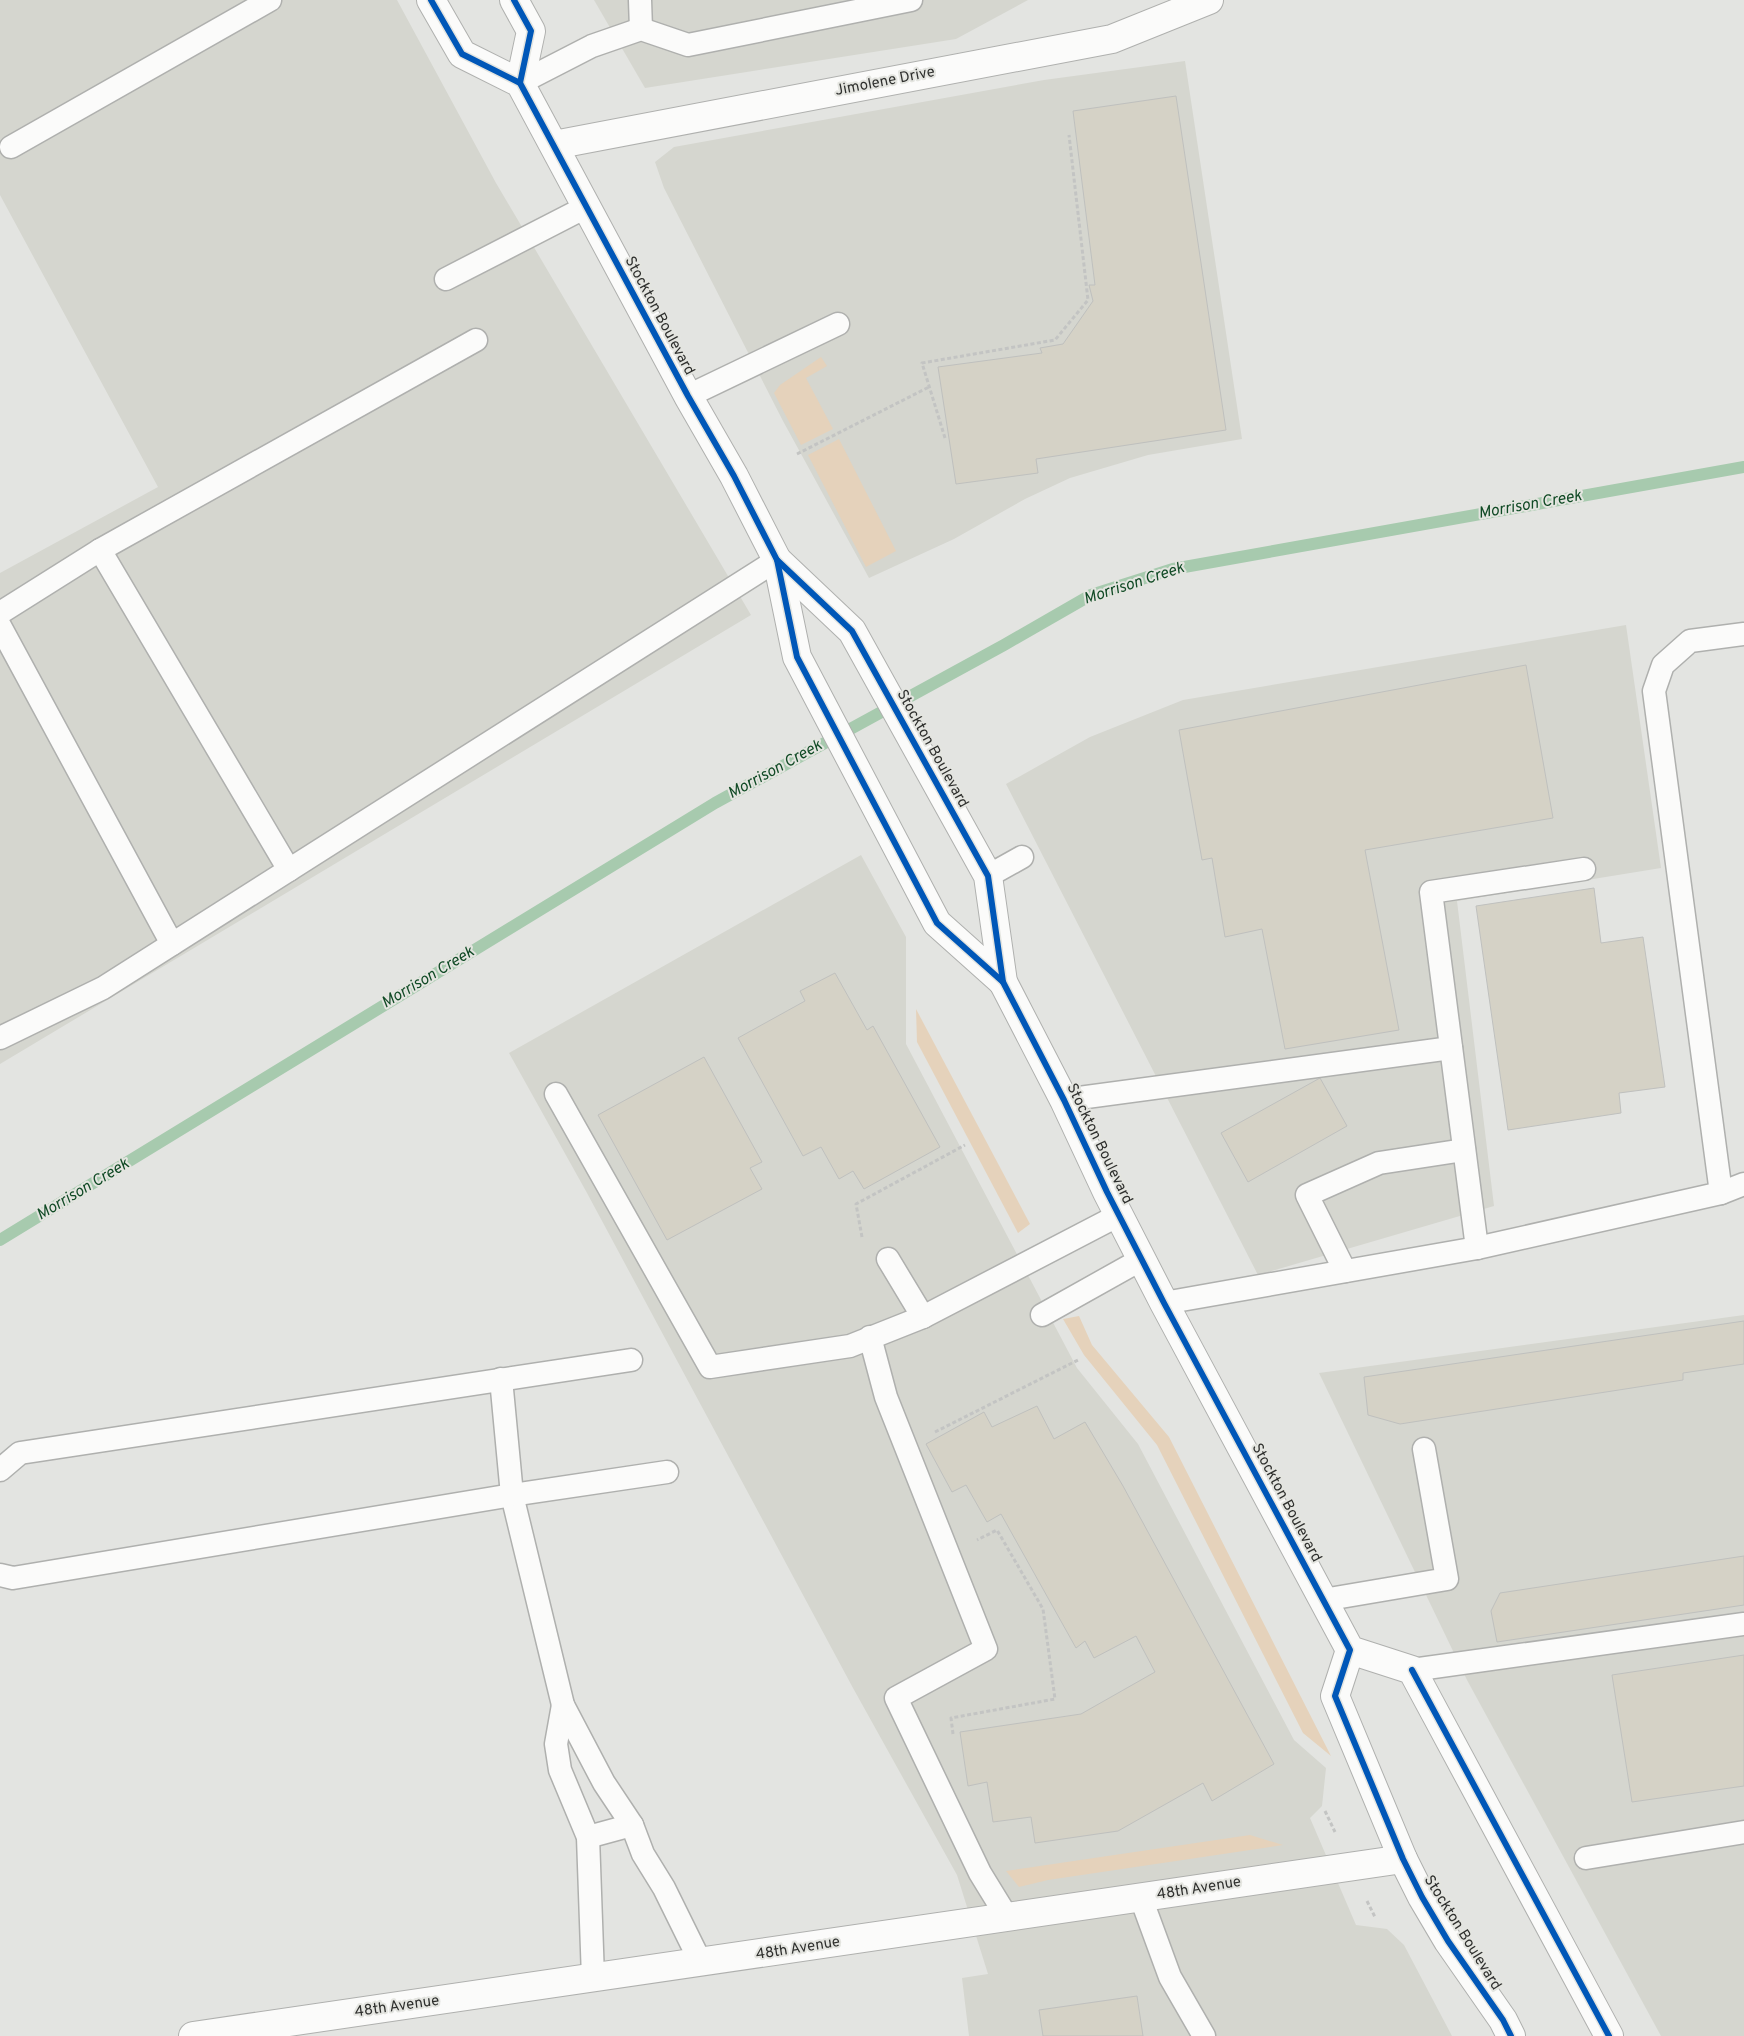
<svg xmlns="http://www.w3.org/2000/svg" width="1744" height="2036" viewBox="0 0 1744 2036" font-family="Overpass,sans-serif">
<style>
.built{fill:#d5d6cf}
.green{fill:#e5d2bb}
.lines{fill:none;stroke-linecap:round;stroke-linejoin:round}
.stream{stroke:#a7caae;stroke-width:12}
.building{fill:#d5d2c6;stroke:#bfc0be}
.lane-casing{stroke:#afb0ae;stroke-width:25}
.street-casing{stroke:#afb0ae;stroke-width:30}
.secondary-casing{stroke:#afb0ae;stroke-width:30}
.path{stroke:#c3c4c3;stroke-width:3;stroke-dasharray:4 2.5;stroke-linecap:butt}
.lane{stroke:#fbfbfa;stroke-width:22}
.street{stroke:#fbfbfa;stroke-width:28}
.secondary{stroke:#fbfbfa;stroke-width:28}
.cycleway-casing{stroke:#e4e5e0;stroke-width:9}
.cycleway{stroke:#0057b8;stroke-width:6}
.labels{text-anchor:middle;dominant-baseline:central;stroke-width:4;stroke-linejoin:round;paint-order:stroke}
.street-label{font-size:15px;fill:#2e2f2d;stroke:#e4e5e0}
.water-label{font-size:16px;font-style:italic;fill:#104a25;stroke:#e4e5e0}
</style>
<rect width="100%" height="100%" fill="#e3e4e1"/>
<g class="built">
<polygon points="0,0 397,0 496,183 751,615 0,1064 0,573 158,487 0,195"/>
<polygon points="594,0 1028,0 956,39 645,88"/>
<polygon points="1185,61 1242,439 1148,455 1070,478 1025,499 954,539 869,578 783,421 664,188 655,162 674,147 1044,80"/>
<polygon points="1626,625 1661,868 1457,901 1494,1206 1258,1275 1006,784 1090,737 1183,700"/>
<polygon points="861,855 906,937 906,1044 1077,1368 1138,1444 1294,1740 1326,1768 1322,1806 1310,1818 1356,1925 1387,1929 1404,1945 1452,2036 969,2036 962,1978 988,1974 957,1875 853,1688 587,1193 509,1053"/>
<polygon points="1744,1315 1744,2036 1661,2036 1467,1680 1319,1373"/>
</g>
<g class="green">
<polygon points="821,357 827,366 806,378 833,429 801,445 774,393 780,385"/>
<polygon points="839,439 896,551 866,567 808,455"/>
<polygon points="916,1009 1030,1224 1018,1233 917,1042"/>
<polygon points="1079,1316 1092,1345 1169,1437 1331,1756 1303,1733 1157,1445 1084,1355 1063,1319"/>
<polygon points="1250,1835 1283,1845 1048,1880 1019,1887 1006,1871"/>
</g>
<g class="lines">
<polyline class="stream" points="0,1240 715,803 1004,645 1091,595 1173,569 1744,467"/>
</g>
<g class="building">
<polygon points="1176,96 1226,430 1036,459 1038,473 956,484 938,367 1042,353 1040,348 1063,344 1093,301 1089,285 1095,285 1073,111"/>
<polygon points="1526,665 1553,818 1365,850 1399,1030 1285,1049 1262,929 1225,937 1212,858 1202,860 1179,730"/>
<polygon points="1594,888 1601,943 1643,937 1665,1087 1619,1093 1621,1113 1508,1130 1476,906"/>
<polygon points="835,973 867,1030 873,1026 940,1147 864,1189 853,1171 839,1179 821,1147 803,1156 738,1038 805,1001 800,991"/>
<polygon points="704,1057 762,1162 750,1168 762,1189 667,1240 598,1115"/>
<polygon points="1320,1078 1347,1126 1248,1182 1221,1133"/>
<polygon points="1744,1321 1744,1364 1683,1373 1683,1380 1400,1424 1368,1415 1364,1377"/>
<polygon points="1037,1406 1054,1439 1085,1422 1123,1486 1274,1764 1212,1801 1203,1783 1118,1831 1035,1843 1031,1817 993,1822 987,1782 968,1786 960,1732 1081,1714 1155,1672 1136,1636 1094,1658 1085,1641 1076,1648 1001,1514 987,1522 966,1485 952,1492 926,1444 984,1412 992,1427"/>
<polygon points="1744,1556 1744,1605 1497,1642 1491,1611 1500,1593"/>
<polygon points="1744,1655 1744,1786 1632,1802 1612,1675"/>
<polygon points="1137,1996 1143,2036 1043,2036 1039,2010"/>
</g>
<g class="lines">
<g class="lane-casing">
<g id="lane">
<polyline points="640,0 641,29"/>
<polyline points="520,83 592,46 641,29 688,45 911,0"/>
<polyline points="11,147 270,0"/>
<polyline points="446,279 586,207"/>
<polyline points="688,396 838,324"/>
<polyline points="100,550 289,870"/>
<polyline points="0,613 100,550 476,340"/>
<polyline points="0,626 172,944"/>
<polyline points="988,876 1022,857"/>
<polyline points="0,1038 103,988 777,560"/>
<polyline points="556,1094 710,1367 850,1346 923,1317 1119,1215"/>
<polyline points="1064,1100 1451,1048"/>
<polyline points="1721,1193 1744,1184"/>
<polyline points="1477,1248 1431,892 1584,869"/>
<polyline points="888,1259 923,1317"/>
<polyline points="1345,1271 1307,1195 1379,1163 1464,1150"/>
<polyline points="1164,1303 1477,1248 1721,1193 1654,691 1663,665 1690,641 1744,634"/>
<polyline points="1042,1315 1142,1259"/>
<polyline points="870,1337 886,1397 986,1649 896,1698 980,1873 1007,1917"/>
<polyline points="501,1379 512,1495 563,1705 604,1783 632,1825 643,1854 664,1888 701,1963"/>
<polyline points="0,1470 20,1453 631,1360"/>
<polyline points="0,1575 13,1578 512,1495 667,1472"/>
<polyline points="1323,1600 1447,1579 1424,1449"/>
<polyline points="1412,1670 1744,1624"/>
<polyline points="563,1705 556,1744 560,1770 588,1837 593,1978"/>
<polyline points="588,1837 632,1825"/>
<polyline points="1586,1858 1744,1832"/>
<polyline points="1141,1898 1170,1977 1204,2036"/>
</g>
</g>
<g class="street-casing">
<g id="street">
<polyline points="554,145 1112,39 1209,0"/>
<polyline points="193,2036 1403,1859"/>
</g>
</g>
<g class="secondary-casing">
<g id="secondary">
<polyline points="431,0 462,54 520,83 688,396 734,476 777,560 797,657 937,923 1003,982"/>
<polyline points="514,0 531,31 520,83"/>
<polyline points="777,560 852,631 988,876 1003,982 1064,1100 1107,1192 1164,1303 1350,1650 1412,1670 1609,2036"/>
<polyline points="1350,1650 1335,1696 1403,1859 1422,1897 1448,1941 1503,2020 1511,2036"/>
</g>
</g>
<g class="path">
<polyline points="945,438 922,363 1055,340 1088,300 1069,135"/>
<polyline points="797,454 929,387"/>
<polyline points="862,1237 856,1204 965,1145"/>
<polyline points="935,1432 1078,1360"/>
<polyline points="953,1734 951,1718 1055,1699 1043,1609 997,1530 977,1540"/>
<polyline points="1325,1811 1335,1832"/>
<polyline points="1367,1901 1375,1917"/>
</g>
<use href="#lane" class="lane"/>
<use href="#street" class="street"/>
<use href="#secondary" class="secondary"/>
<g class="cycleway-casing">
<g id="cycleway">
<polyline points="431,0 462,54 520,83 688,396 734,476 777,560 797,657 937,923 1003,982"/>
<polyline points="514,0 531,31 520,83"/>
<polyline points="777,560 852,631 988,876 1003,982 1064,1100 1107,1192 1164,1303 1350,1650 1335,1696 1403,1859 1422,1897 1448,1941 1503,2020 1511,2036"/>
<polyline points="1412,1670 1609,2036"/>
</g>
</g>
<use href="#cycleway" class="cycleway"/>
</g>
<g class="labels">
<g class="street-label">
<text transform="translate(885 82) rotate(-11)">Jimolene Drive</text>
<text transform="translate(659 316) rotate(62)">Stockton Boulevard</text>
<text transform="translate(932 749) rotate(61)">Stockton Boulevard</text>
<text transform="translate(1099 1144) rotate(64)">Stockton Boulevard</text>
<text transform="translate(1286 1503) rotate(62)">Stockton Boulevard</text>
<text transform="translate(1199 1889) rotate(-9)">48th Avenue</text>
<text transform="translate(1462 1933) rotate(58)">Stockton Boulevard</text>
<text transform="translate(798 1949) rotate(-9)">48th Avenue</text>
<text transform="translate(397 2007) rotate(-8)">48th Avenue</text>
</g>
<g class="water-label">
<text transform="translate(1530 505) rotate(-10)">Morrison Creek</text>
<text transform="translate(1134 584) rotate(-18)">Morrison Creek</text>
<text transform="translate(775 770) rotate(-29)">Morrison Creek</text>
<text transform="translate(428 978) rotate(-31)">Morrison Creek</text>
<text transform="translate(83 1190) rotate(-31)">Morrison Creek</text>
</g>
</g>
</svg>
